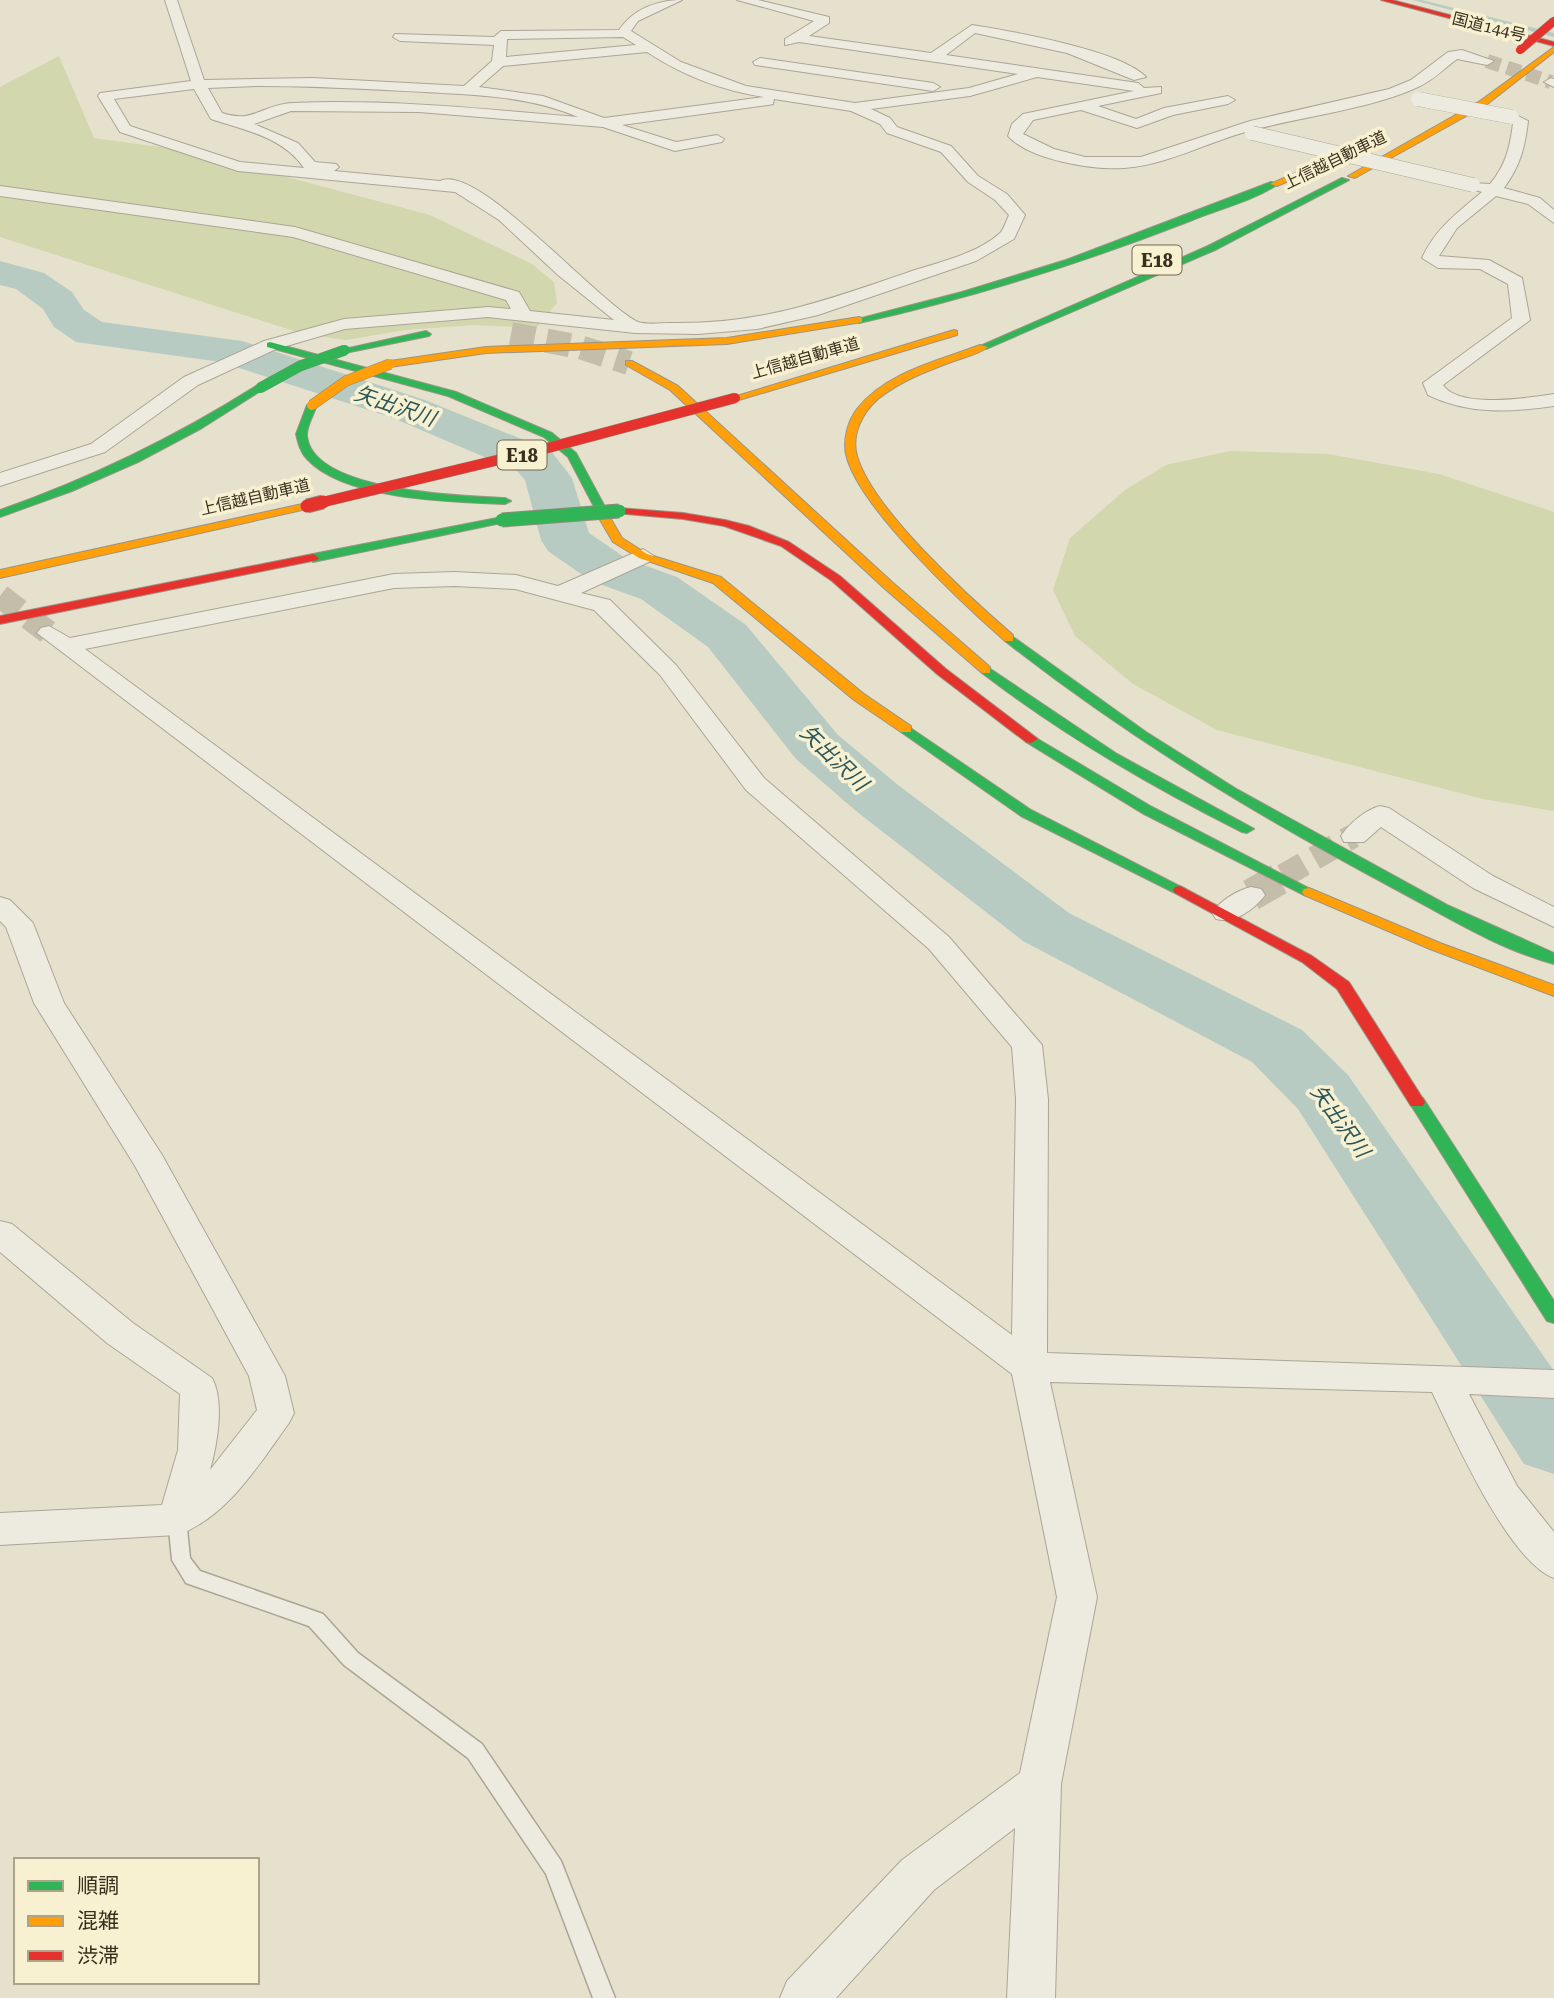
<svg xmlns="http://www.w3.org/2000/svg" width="1554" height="1998" viewBox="0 0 1554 1998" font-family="'Roboto Serif','Noto Sans JP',serif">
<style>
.green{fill:#d2d7ae}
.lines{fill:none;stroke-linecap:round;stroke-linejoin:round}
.stream{fill:#b8cbc2;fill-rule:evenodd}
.river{fill:#b8cbc2;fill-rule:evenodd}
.street-tunnel-far2{stroke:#c4bda9;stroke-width:14;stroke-dasharray:14 7;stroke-linecap:butt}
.street-tunnel-far1{stroke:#c4bda9;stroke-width:24;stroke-dasharray:24 12;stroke-linecap:butt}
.street-tunnel{stroke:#c4bda9;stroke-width:32;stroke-dasharray:32 16;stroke-linecap:butt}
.highway-tunnel{stroke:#c4bda9;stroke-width:24;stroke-dasharray:24 12;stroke-linecap:butt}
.lane-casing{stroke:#aba596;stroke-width:3}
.street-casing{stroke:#aba596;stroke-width:2}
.fast-casing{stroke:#9a9586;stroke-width:2}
.slow-casing{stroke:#9a9586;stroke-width:2}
.jam-casing{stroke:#9a9586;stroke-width:2}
.lane{fill:#edeadf;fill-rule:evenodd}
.street{fill:#edeadf;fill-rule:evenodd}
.fast{fill:#30b455;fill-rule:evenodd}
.slow{fill:#ff9f0a;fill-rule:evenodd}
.jam{fill:#e5322d;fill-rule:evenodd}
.street-bridge-casing{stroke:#aba596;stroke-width:15;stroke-linecap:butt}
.fast-bridge-far1-casing{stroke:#908b7c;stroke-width:11;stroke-linecap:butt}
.fast-bridge-casing{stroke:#908b7c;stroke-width:15;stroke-linecap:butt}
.slow-bridge-casing{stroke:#908b7c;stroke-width:11;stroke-linecap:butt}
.jam-bridge-far2-casing{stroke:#908b7c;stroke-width:9;stroke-linecap:butt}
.jam-bridge-far1-casing{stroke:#908b7c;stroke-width:11;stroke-linecap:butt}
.jam-bridge-casing{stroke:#908b7c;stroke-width:15;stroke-linecap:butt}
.street-bridge{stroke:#edeadf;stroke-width:14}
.fast-bridge-far1{stroke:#30b455;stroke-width:10}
.fast-bridge{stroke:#30b455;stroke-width:13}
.slow-bridge{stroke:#ff9f0a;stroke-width:10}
.jam-bridge-far2{stroke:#e5322d;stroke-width:8}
.jam-bridge-far1{stroke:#e5322d;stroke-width:10}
.jam-bridge{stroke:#e5322d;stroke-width:13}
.labels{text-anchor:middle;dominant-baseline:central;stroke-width:7;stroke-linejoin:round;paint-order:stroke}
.far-street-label{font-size:16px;fill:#3a2e1d;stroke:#f7f1d2}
.shield{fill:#f7f1d2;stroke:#736853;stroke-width:2}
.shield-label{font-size:18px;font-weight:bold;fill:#3a2e1d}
.water-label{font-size:21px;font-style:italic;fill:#2c575a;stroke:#f7f1d2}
</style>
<rect width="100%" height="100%" fill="#e6e1cc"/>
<g class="green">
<polygon points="59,56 94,138 189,151 430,215 532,264 554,282 557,303 536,328 474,325 405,330 346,340 303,334 0,237 0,87"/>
<polygon points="1230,451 1328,454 1439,474 1554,512 1554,811 1483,799 1217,730 1133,684 1075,636 1053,590 1070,538 1125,490 1166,465"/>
</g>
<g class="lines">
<polygon class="stream" points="1413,0 1422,0 1554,33 1554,37"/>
<polygon class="river" points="0,261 44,273 72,292 84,310 102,322 242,341 425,400 551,451 572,478 589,533 627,559 677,577 746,625 838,735 898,785 1069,913 1302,1030 1348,1075 1554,1371 1554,1474 1524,1464 1298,1109 1252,1062 1023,941 856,811 796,759 708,647 641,599 591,581 548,551 541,540 525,480 517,471 393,418 221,362 76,342 54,327 43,309 16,289 0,285"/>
<polyline class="street-tunnel-far2" points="1487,61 1551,82"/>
<g class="street-tunnel-far1">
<polyline points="0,596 49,633"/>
<polyline points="1283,876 1353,836"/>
</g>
<polyline class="street-tunnel" points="1251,895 1286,875"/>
<polyline class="highway-tunnel" points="511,334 580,347 629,363"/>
<g class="lane-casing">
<polygon id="lane" points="177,1511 183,1514 186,1519 190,1558 200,1571 323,1614 358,1653 482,1744 561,1861 615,1998 593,1998 546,1874 468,1758 344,1665 309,1626 186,1583 172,1560 168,1519 171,1514"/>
</g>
<g class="street-casing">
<g id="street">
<path d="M 165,0 L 177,0 L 204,80 L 313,78 L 464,86 L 492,61 L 494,45 L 400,41 L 393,37 L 395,34 L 494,37 L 501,31 L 619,30 C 633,9 657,0 682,0 L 638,21 L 631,31 L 681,62 L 746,86 L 855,103 L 969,88 L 1018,74 L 799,42 L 785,45 L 785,39 L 814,21 L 737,0 L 758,0 L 829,17 L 829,23 L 809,36 L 931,53 L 972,25 C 1010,31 1121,50 1146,77 L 1134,80 L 1067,53 L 975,33 L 946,55 L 1138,83 L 1144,88 L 1161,87 L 1161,93 L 1098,106 L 1136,119 L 1164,108 L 1228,96 L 1235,100 L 1228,104 L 1173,115 L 1137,128 L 1081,110 L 1033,120 L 1023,134 L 1054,149 L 1085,157 L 1141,157 L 1250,121 L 1389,89 L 1411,80 L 1448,52 L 1462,50 L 1494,61 L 1487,65 L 1457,59 C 1445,68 1432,81 1418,87 C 1369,110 1296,117 1242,133 C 1202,145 1165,165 1124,168 C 1092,170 1030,160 1008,136 L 1012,124 L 1023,114 L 1134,91 L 1037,77 L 970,96 L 871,109 L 890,118 L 897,127 L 951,146 L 978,176 L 1007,194 L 1025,215 L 1014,239 L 976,261 L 818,315 L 757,329 L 698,334 L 635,333 L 488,317 L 345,329 L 276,349 L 198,385 L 105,452 L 0,486 L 0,473 L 91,444 L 184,377 L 264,341 L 344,319 L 488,307 L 511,309 L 506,300 L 293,237 L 0,196 L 0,186 L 295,227 L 519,292 L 530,311 L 614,320 L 558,275 L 499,220 L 455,192 L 238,171 L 120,132 L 98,96 L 100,93 L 191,81 ZM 623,37 L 636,45 L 506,57 L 507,39 ZM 647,52 C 682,75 723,91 764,97 L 604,118 L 543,96 L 479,87 L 503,66 ZM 257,86 C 313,86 368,89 424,92 C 476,95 529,96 578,117 C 483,109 388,99 293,103 C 263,104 253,124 222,113 L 208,88 ZM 194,89 L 211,119 C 244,130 283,137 304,168 L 240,162 L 130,126 L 114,99 ZM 774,99 L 851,111 L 880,124 L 887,133 L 941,152 L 968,182 L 995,200 L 1009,215 C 1006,221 1004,230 999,234 C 976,254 940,262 912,271 C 827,300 761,325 670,323 C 661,323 646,325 638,322 C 597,302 477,162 440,181 L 334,171 L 339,167 L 336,164 L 315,162 L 298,143 L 254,124 L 291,111 L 419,112 L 603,127 L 675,151 L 722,142 L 724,139 L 717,135 L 676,142 L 622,125 L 768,105 L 773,104 Z"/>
<polygon points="760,58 933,83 940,87 933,91 755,65 753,62"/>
<polygon points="1551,78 1554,79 1554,87 1544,82"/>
<path d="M 1512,113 L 1528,121 C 1525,148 1520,166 1504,188 L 1540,198 L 1554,210 L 1554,223 L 1528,204 L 1496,196 L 1457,228 L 1439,256 L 1489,260 L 1522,278 L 1530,320 L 1443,385 C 1459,409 1528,398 1554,394 L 1554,406 C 1511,412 1469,415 1428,395 L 1423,383 L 1512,318 L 1508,284 L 1480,269 L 1438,268 L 1422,258 C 1436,228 1457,213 1482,192 L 1472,189 L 1472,183 L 1490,184 C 1506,165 1510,147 1513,123 L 1505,117 Z"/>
<path d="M 643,549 L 654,556 L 651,561 L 581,593 L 610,600 L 676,665 L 764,778 L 949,937 L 1042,1045 L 1048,1099 L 1047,1353 L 1554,1370 L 1554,1398 L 1469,1394 L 1517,1486 L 1554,1532 L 1554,1578 C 1508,1561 1454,1437 1432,1392 L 1050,1382 L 1097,1597 L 1061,1784 L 1055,1998 L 1007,1998 L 1015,1828 L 934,1890 L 836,1998 L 780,1998 L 787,1981 L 902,1860 L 1020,1773 L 1057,1597 L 1012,1374 L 37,633 L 41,628 L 49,626 L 70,638 L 394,574 L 454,572 L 516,575 L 558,586 ZM 454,586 L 515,589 L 594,610 L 660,675 L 746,790 L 929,949 L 1012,1047 L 1016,1099 L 1012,1335 L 85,649 L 394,588 Z"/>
<path d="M 1380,806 L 1389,808 L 1493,876 L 1554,907 L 1554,927 L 1473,888 L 1381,827 L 1364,842 L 1344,842 L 1341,836 C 1349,824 1365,810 1380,806 Z"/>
<path d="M 1251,887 L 1261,889 L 1265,895 C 1254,910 1234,924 1216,919 L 1212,913 C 1220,901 1237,890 1251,887 Z"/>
<path d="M 0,897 L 10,900 L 33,923 L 64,1003 L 162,1155 L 285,1376 L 294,1413 L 289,1423 C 259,1464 227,1518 177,1535 L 0,1545 L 0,1513 L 162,1505 L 178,1450 L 180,1394 L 107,1343 L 0,1252 L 0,1221 L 12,1224 L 133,1323 L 212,1378 C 225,1402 217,1445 210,1470 L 257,1410 L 249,1376 L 135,1166 L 34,1003 L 6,927 L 0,921 Z"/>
</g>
</g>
<g class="fast-casing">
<g id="fast">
<polygon points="1342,178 1349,180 1215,250 986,349 978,347 1208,246"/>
<path d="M 1271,182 L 1278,184 C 1256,200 1216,210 1190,221 C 1082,263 972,298 859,323 L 854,320 L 962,292 L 1066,260 Z"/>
<polygon points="426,331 431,334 429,336 345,353 340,350"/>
<polygon points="270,342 456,392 552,433 576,453 611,518 601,520 568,457 544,437 448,396 267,347 267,343"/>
<path d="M 256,386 L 265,388 L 202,428 L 138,462 L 72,491 L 0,517 L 0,510 C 91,478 175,437 256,386 Z"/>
<path d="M 312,402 L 317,405 C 314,414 306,427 307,436 C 313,492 463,496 505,498 L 511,501 L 505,504 C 451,502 345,500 307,459 C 300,452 298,442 296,434 L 307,405 Z"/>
<polygon points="502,517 508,520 506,522 313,562 307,558 313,554"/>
<path d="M 1009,634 L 1146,732 L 1238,790 L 1447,905 L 1554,953 L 1554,964 C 1500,950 1444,915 1395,889 C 1258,816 1127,737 1005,641 L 1005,635 Z"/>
<path d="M 986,666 L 1117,754 L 1254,829 L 1247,833 L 1242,832 C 1150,786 1063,735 982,673 L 982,667 Z"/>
<polygon points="906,725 1031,810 1187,890 1180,894 1175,893 1021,816 901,732 901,726"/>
<polygon points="1031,735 1152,807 1316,892 1309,896 1304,895 1142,813 1026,742 1026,736"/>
<polygon points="1417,1096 1423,1098 1554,1301 1554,1323 1547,1321 1409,1102"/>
</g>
</g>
<g class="slow-casing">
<g id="slow">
<polygon points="1554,47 1554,52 1486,105 1355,178 1348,176 1480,101"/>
<polygon points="1371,140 1378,142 1277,186 1270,184"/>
<polygon points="859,317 862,318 862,322 727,344 486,353 390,367 385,364 390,361 486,347 727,338"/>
<polygon points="954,330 957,331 957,335 739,400 730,398"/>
<path d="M 980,345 L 988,347 C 979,354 965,357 954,361 C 927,371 900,381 878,399 C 862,413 851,435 857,456 C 872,509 970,598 1013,635 L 1013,641 L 1005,641 C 963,604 857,506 846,454 C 843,439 848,421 857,409 C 886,372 938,361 980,345 Z"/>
<polygon points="626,361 632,361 678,386 892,582 990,667 990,673 982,673 884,588 670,390 626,365"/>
<polygon points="307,503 311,504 311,508 0,578 0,570"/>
<polygon points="605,515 609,516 622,538 647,554 721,577 864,694 911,726 911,732 901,732 854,700 713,583 639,558 613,542 599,518"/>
<polygon points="1309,888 1440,943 1554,985 1554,996 1430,949 1304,895 1302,892 1304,889"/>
</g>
</g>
<g class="jam-casing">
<g id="jam">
<polygon points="1381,0 1392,0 1554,42 1554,46"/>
<polygon points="619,508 683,513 725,520 749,526 789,542 840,576 946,669 1038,739 1031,743 1026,742 937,674 832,581 781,546 724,526 683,519 615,513 613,511"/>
<polygon points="313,554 319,558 317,560 0,624 0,616"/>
<polygon points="1180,886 1312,956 1349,982 1425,1102 1423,1106 1411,1106 1337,989 1302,962 1175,893 1173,890 1175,887"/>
</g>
</g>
<use href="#lane" class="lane"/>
<use href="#street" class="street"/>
<use href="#fast" class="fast"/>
<use href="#slow" class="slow"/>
<use href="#jam" class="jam"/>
<g class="street-bridge-casing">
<g id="street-bridge">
<polyline points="1418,99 1512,117"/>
<polyline points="1252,133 1473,185"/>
</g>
</g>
<g class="fast-bridge-far1-casing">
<polyline id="fast-bridge-far1" points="260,388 300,366 345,350"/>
</g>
<g class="fast-bridge-casing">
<polyline id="fast-bridge" points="502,520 619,511"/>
</g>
<g class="slow-bridge-casing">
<polyline id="slow-bridge" points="312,405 346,381 390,364"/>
</g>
<g class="jam-bridge-far2-casing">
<polyline id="jam-bridge-far2" points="1520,50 1554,21"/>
</g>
<g class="jam-bridge-far1-casing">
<polyline id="jam-bridge-far1" points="315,504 540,450 735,398"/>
</g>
<g class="jam-bridge-casing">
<polyline id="jam-bridge" points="307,506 323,502"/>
</g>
<use href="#street-bridge" class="street-bridge"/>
<use href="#fast-bridge-far1" class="fast-bridge-far1"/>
<use href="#fast-bridge" class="fast-bridge"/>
<use href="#slow-bridge" class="slow-bridge"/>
<use href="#jam-bridge-far2" class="jam-bridge-far2"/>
<use href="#jam-bridge-far1" class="jam-bridge-far1"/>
<use href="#jam-bridge" class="jam-bridge"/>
</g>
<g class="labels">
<g class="far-street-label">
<text transform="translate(1489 27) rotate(14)">国道144号</text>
<text transform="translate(1335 160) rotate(-26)">上信越自動車道</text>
<text transform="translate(805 358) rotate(-16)">上信越自動車道</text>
<text transform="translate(255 497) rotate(-13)">上信越自動車道</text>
</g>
<g class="shield">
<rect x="1132.5" y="245.5" width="49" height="29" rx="5"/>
<rect x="497.5" y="440.5" width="49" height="29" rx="5"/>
</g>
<g class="shield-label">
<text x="1157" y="260">E18</text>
<text x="522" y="455">E18</text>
</g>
<g class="water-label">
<text transform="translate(395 406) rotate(19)">矢出沢川</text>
<text transform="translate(834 758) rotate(44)">矢出沢川</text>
<text transform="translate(1340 1121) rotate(54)">矢出沢川</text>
</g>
</g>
<rect x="14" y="1858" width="245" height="126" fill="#f7f1d2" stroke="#aba38a" stroke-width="2"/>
<rect x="28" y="1881" width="35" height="10" fill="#30b455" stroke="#aba38a" stroke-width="2"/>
<text x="77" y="1893" font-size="21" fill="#3a2e1d">順調</text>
<rect x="28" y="1916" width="35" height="10" fill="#ff9f0a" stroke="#aba38a" stroke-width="2"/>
<text x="77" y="1928" font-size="21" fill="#3a2e1d">混雑</text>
<rect x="28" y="1951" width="35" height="10" fill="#e5322d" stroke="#aba38a" stroke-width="2"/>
<text x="77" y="1963" font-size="21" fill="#3a2e1d">渋滞</text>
</svg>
